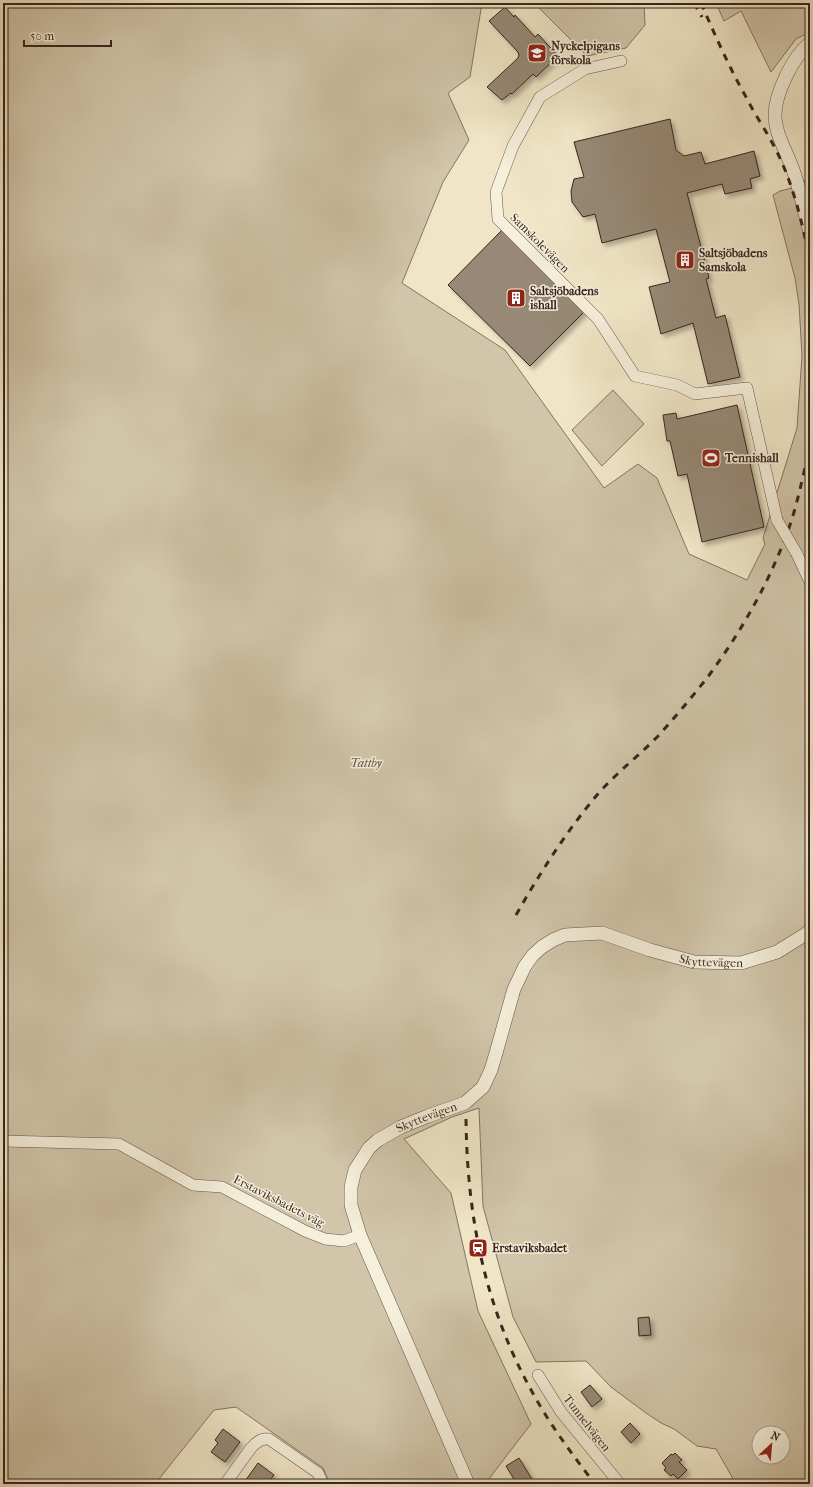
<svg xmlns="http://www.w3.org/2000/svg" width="813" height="1487" viewBox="0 0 813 1487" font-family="'IM FELL French Canon',serif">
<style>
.green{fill:#d1c5aa;stroke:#847564;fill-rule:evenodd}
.building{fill:#978976;stroke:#37251f;filter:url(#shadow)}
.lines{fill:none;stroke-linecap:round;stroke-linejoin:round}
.minor-casing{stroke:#655549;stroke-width:12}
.tertiary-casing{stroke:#655549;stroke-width:14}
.minor{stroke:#f5efdb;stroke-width:11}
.tertiary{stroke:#f5efdb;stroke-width:13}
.rail{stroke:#37251f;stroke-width:3;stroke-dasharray:7 7;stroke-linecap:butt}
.minor-bridge-casing{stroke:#655549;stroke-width:12;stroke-linecap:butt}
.minor-bridge{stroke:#f5efdb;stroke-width:11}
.labels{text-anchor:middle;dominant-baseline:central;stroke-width:3;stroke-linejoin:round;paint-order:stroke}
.poi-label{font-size:12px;font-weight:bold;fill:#37251f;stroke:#f5efdb;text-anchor:start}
.street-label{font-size:12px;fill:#37251f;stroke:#f5efdb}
.park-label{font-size:12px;font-style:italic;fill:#5e4d42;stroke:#f5efdb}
</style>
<defs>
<filter id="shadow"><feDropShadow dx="3.5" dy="3.5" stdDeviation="2" flood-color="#0004"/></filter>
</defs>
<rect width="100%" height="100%" fill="#f0e6c7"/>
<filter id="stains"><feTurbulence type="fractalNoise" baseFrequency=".005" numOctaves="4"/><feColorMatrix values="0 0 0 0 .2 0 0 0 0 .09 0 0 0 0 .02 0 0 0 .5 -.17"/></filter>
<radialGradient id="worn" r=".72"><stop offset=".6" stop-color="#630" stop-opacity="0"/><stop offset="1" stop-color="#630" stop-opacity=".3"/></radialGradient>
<g class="green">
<path d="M 3,3 L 482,3 L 470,77 L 448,93 L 469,140 L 443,182 L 402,283 L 505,350 L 604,488 L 638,464 L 657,478 L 689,554 L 747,580 L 765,544 L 763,538 L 797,428 L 802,356 L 799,304 L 795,278 L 773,195 L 780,191 L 796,187 L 810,177 L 810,1484 L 736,1484 L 716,1449 L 697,1446 L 674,1429 L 661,1423 L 646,1413 L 611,1387 L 586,1361 L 536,1362 L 513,1317 L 483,1206 L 479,1108 L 452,1117 L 404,1139 L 451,1193 L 478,1311 L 531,1424 L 485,1484 L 330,1484 L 323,1468 L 236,1407 L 214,1410 L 155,1484 L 3,1484 ZM 759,1433 L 783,1433 L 783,1457 L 759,1457 Z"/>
<polygon points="534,3 644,3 645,25 626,48 587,56"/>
<polygon points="716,3 810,3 810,32 796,39 771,72 741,11 724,21"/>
<polygon points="613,390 644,424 602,466 572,430"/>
</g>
<g class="building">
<polygon points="505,7 514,17 515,15 535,37 538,34 558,56 536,77 533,74 512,94 511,93 502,100 487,87 518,58 519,55 518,52 489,21"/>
<polygon points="670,119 676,150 684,156 701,152 705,164 754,151 760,176 750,179 752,188 725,194 722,184 687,193 709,278 706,279 716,318 725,315 740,377 708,384 693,323 661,334 649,287 670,282 656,229 602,243 595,214 583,217 572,202 571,191 574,179 584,177 574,142"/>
<polygon points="503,229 585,311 530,366 448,285"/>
<polygon points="737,405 764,527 702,542 687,474 678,476 670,441 667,441 663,415 676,413 677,419"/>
<polygon points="649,1317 651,1335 639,1336 638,1318"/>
<polygon points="590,1385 602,1399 592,1407 581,1392"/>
<polygon points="630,1423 640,1434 631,1443 621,1432"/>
<polygon points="223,1429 240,1442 225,1462 211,1452 218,1443 215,1440"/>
<polygon points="675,1453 682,1460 679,1462 687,1470 678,1479 673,1474 671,1476 664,1470 666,1468 662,1463 671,1454 673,1455"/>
<polygon points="519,1458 535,1484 517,1484 506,1466"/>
<polygon points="258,1463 274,1475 267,1484 249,1484 245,1481"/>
</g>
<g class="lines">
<g class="minor-casing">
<g id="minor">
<polyline points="621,61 585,69 540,97 513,146 496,192 498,219 598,319 635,376 677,385 695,394 747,388 777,520"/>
<polyline points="797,554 810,582"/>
<polyline points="3,1141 119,1144 193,1185 222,1187 305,1231 325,1239 344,1241 360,1235"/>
<polyline points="538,1375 561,1412 620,1484"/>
<path d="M 225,1484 L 251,1448 C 256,1442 261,1438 269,1439 L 318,1473 L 323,1484"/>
</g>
</g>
<g class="tertiary-casing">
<g id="tertiary">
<path d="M 810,43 C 793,56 775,94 775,115 C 775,133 786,151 792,167 C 800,188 804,211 810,232"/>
<path id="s1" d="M 468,1484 L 360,1235 L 351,1205 L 351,1187 L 355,1170 L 369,1148 L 378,1140 L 401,1127 L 428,1116 L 465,1103 L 483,1087 L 491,1070 L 496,1053 L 514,989 L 525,966 L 533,955 L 542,947 L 553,940 L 565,935 L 602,933 L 650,950 L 694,962 L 741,963 L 777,952 L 806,934 L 810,930"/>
</g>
</g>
<use href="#minor" class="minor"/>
<use href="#tertiary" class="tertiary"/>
<g class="rail">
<polyline points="694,3 702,17"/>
<path d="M 701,3 C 715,35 729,67 746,97 C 755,115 767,132 776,150 C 793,183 804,228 810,264"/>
<path d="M 516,915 C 540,873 566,832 597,795 C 616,773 640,755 660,734 C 676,716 692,697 707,678 C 742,631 772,578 791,522 C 799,497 804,471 810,446"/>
<path d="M 466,1119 C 467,1214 484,1304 530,1388 C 548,1422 571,1453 595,1484"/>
</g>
<g class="minor-bridge-casing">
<polyline id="minor-bridge" points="777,520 797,554"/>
</g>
<use href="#minor-bridge" class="minor-bridge"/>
</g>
<defs>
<g id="school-square" transform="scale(1)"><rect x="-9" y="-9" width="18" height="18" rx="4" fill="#8f2418" stroke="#f5efdb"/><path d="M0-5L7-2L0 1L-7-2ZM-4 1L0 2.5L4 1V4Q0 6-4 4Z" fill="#fff"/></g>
<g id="building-square" transform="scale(1)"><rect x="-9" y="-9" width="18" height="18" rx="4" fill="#8f2418" stroke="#f5efdb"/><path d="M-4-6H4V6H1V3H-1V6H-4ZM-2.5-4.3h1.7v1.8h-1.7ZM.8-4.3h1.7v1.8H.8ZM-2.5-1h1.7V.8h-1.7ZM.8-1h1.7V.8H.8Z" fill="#fff"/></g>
<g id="stadium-square" transform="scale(1)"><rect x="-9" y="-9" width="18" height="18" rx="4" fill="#8f2418" stroke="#f5efdb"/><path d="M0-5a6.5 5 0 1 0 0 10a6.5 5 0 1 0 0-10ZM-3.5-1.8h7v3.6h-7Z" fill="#fff"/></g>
<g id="station-square" transform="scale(1)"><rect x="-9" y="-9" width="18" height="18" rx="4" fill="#8f2418" stroke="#f5efdb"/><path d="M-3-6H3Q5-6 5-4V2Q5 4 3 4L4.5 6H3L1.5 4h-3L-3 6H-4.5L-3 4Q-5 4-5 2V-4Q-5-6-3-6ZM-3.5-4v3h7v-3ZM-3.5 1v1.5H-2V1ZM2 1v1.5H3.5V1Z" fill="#fff"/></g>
</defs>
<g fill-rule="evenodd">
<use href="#school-square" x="537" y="53"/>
<use href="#building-square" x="685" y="260"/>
<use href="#building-square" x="516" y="298"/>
<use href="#stadium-square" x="711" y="458"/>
<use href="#station-square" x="478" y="1248"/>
</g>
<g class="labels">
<g class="poi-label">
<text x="551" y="46">Nyckelpigans<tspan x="551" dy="14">förskola</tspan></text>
<text x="699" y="253">Saltsjöbadens<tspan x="699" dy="14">Samskola</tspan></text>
<text x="530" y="291">Saltsjöbadens<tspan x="530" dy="14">ishall</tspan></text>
<text x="725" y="458">Tennishall</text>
<text x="492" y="1248">Erstaviksbadet</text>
</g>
<g class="street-label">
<text transform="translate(540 243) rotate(45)">Samskolevägen</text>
<text stroke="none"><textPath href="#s1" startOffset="826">Skyttevägen</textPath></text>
<text stroke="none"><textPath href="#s1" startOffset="430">Skyttevägen</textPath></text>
<text transform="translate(279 1201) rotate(27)">Erstaviksbadets väg</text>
<text transform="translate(587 1423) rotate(52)">Tunnelvägen</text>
</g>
<g class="park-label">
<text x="366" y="763">Tattby</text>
</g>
</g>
<rect width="813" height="1487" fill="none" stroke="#f0e6c7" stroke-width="16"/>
<rect x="4" y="4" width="805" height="1479" fill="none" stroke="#37251f" stroke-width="2"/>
<rect x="8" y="8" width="797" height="1471" fill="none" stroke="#37251f"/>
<g transform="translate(771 1445) rotate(26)"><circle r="19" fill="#f5efdb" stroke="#a99e90"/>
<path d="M0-3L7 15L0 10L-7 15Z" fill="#8f2418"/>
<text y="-6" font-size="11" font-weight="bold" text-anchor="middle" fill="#37251f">N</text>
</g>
<path d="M24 40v6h87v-6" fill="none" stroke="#37251f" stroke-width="2"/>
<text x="30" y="40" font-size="12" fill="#37251f" stroke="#f5efdb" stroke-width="3" paint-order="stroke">50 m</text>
<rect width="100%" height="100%" filter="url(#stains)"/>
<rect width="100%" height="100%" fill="url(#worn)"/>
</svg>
